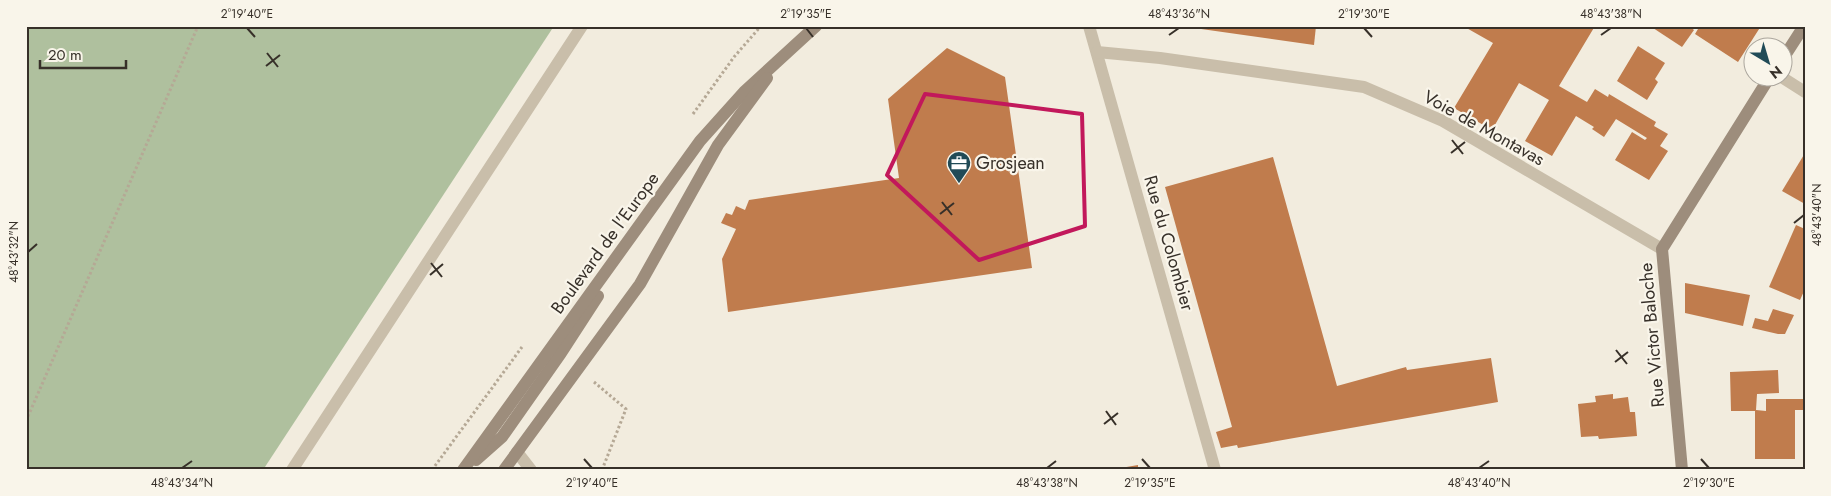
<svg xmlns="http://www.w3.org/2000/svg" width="1831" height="496" viewBox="0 0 1831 496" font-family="Jost,sans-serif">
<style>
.green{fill:#afc09e}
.building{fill:#c07c4d}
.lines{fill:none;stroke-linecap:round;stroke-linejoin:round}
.path{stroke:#b5a895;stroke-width:3;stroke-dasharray:2.5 2.5;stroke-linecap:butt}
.lane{stroke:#c9beaa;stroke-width:12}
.street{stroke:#c9beaa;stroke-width:12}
.secondary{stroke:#9d8d7c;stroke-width:12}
.marked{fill:none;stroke:#c2185b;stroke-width:4;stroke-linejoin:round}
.ticks{fill:none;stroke:#373029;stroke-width:2}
.labels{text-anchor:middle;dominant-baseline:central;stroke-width:4.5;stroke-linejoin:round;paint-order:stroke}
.street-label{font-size:18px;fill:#373029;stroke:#f9f5ea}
.poi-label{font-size:18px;fill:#373029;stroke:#f9f5ea;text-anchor:start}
.neatline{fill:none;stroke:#373029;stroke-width:2}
.ticks-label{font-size:12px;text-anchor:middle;fill:#373029}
</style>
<rect width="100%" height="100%" fill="#f2ecde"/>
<polygon class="green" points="26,26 554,26 263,470 26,470"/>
<g class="building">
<polygon points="1180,26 1316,26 1314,45"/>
<polygon points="1463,26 1595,26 1559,86 1587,102 1595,89 1608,97 1609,94 1656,122 1654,126 1668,134 1660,146 1668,151 1649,180 1615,160 1632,132 1645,140 1647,138 1616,119 1604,137 1592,129 1594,127 1576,116 1552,156 1525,141 1549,100 1519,83 1492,130 1454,108 1493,43"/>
<polygon points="1650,26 1689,26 1694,30 1682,47"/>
<polygon points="1695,26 1761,26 1738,62 1695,34 1698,29"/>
<polygon points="1638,46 1665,63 1655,79 1658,82 1647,100 1617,81"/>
<polygon points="947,48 1005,77 1032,268 728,312 722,259 736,229 721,223 726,213 732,215 736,206 745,210 749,200 899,178 888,99"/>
<polygon points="1805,153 1805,204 1782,191"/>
<polygon points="1273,157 1337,386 1406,367 1407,370 1491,358 1498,402 1238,448 1237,445 1221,448 1216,432 1232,427 1165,187"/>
<polygon points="1796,225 1805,229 1805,289 1800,300 1769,287"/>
<polygon points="1685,283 1750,295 1743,326 1685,313"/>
<polygon points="1773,309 1794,315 1785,334 1778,334 1752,328 1755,318 1768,321"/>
<polygon points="1778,370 1779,393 1757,394 1756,410 1766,411 1766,399 1805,399 1805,410 1795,410 1795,459 1755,459 1755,411 1731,411 1730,372"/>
<polygon points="1613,394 1613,399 1628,397 1630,412 1635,412 1637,436 1599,439 1598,436 1581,437 1578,404 1596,402 1595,396"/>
<polygon points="1138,465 1138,470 1115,470 1115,469"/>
</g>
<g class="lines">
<g class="path">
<polyline points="693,114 734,57 761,26"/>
<polyline points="594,382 626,409 602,470"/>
<polyline points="26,421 198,26"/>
<polyline points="432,470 522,347"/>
</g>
<polyline class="lane" points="292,470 582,26"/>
<g class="street">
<polyline points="1089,26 1215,470"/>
<polyline points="1097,52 1160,58 1364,87 1443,121 1662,249"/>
<polyline points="1783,78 1805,92"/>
<polyline points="517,452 531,470"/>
</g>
<g class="secondary">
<polyline points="1784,57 1804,26"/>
<polyline points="476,460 502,437 561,353 598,296"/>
<polyline points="463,470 700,141 744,92 816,26"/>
<polyline points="504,470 640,284 718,145 767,78"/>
<polyline points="1682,470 1662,249 1769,78"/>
</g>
</g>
<path class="marked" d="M 925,94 L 1082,114 L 1085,226 L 979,260 L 887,175 Z"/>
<path class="ticks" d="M 247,28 L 255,37M 806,28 L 813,37M 1364,28 L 1372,37M 1169,35 L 1179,28M 1601,35 L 1611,28M 267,53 L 278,67M 266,66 L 280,55M 1452,140 L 1463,154M 1451,153 L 1465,142M 942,202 L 952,215M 940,214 L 954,203M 1794,223 L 1804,215M 28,252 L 37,244M 431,263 L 442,277M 430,275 L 443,264M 1616,350 L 1627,364M 1615,362 L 1628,352M 1106,411 L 1116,425M 1104,424 L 1118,413M 584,459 L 592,468M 1142,459 L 1150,468M 1701,459 L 1709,468M 182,468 L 192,461M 1047,468 L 1056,461M 1479,468 L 1489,461"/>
<defs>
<g id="office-pin" transform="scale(1.25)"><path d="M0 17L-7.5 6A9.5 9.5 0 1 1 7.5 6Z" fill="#214b57" stroke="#f9f5ea"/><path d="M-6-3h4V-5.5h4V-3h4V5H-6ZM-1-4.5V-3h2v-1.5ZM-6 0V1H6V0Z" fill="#fff"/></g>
</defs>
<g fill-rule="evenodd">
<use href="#office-pin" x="959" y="163"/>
</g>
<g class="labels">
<g class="street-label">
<text transform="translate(1484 128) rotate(29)">Voie de Montavas</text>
<text transform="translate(605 243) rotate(-54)">Boulevard de l'Europe</text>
<text transform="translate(1169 243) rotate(74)">Rue du Colombier</text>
<text transform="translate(1652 335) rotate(-95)">Rue Victor Baloche</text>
</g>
<g class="poi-label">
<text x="976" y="163">Grosjean</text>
</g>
</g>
<rect width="1831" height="496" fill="none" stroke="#f9f5ea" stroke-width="55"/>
<g transform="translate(1768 62) rotate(142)"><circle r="24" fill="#f9f5ea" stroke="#aba69d"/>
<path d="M0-4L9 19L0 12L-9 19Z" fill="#214b57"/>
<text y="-8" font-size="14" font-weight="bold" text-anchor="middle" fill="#373029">N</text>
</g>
<path d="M40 60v8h86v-8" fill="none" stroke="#373029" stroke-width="2.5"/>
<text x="48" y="60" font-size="15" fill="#373029" stroke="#f9f5ea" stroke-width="4" paint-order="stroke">20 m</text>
<rect x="28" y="28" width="1776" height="440" class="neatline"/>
<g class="ticks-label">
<text x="247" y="18">2°19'40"E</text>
<text x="806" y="18">2°19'35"E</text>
<text x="1179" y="18">48°43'36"N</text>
<text x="1364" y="18">2°19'30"E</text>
<text x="1611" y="18">48°43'38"N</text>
<text transform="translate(1817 215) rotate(-90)" y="4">48°43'40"N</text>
<text transform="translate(14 252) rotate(-90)" y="4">48°43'32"N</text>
<text x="182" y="487">48°43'34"N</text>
<text x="592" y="487">2°19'40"E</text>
<text x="1047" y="487">48°43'38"N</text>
<text x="1150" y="487">2°19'35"E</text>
<text x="1479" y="487">48°43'40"N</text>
<text x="1709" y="487">2°19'30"E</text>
</g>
</svg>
